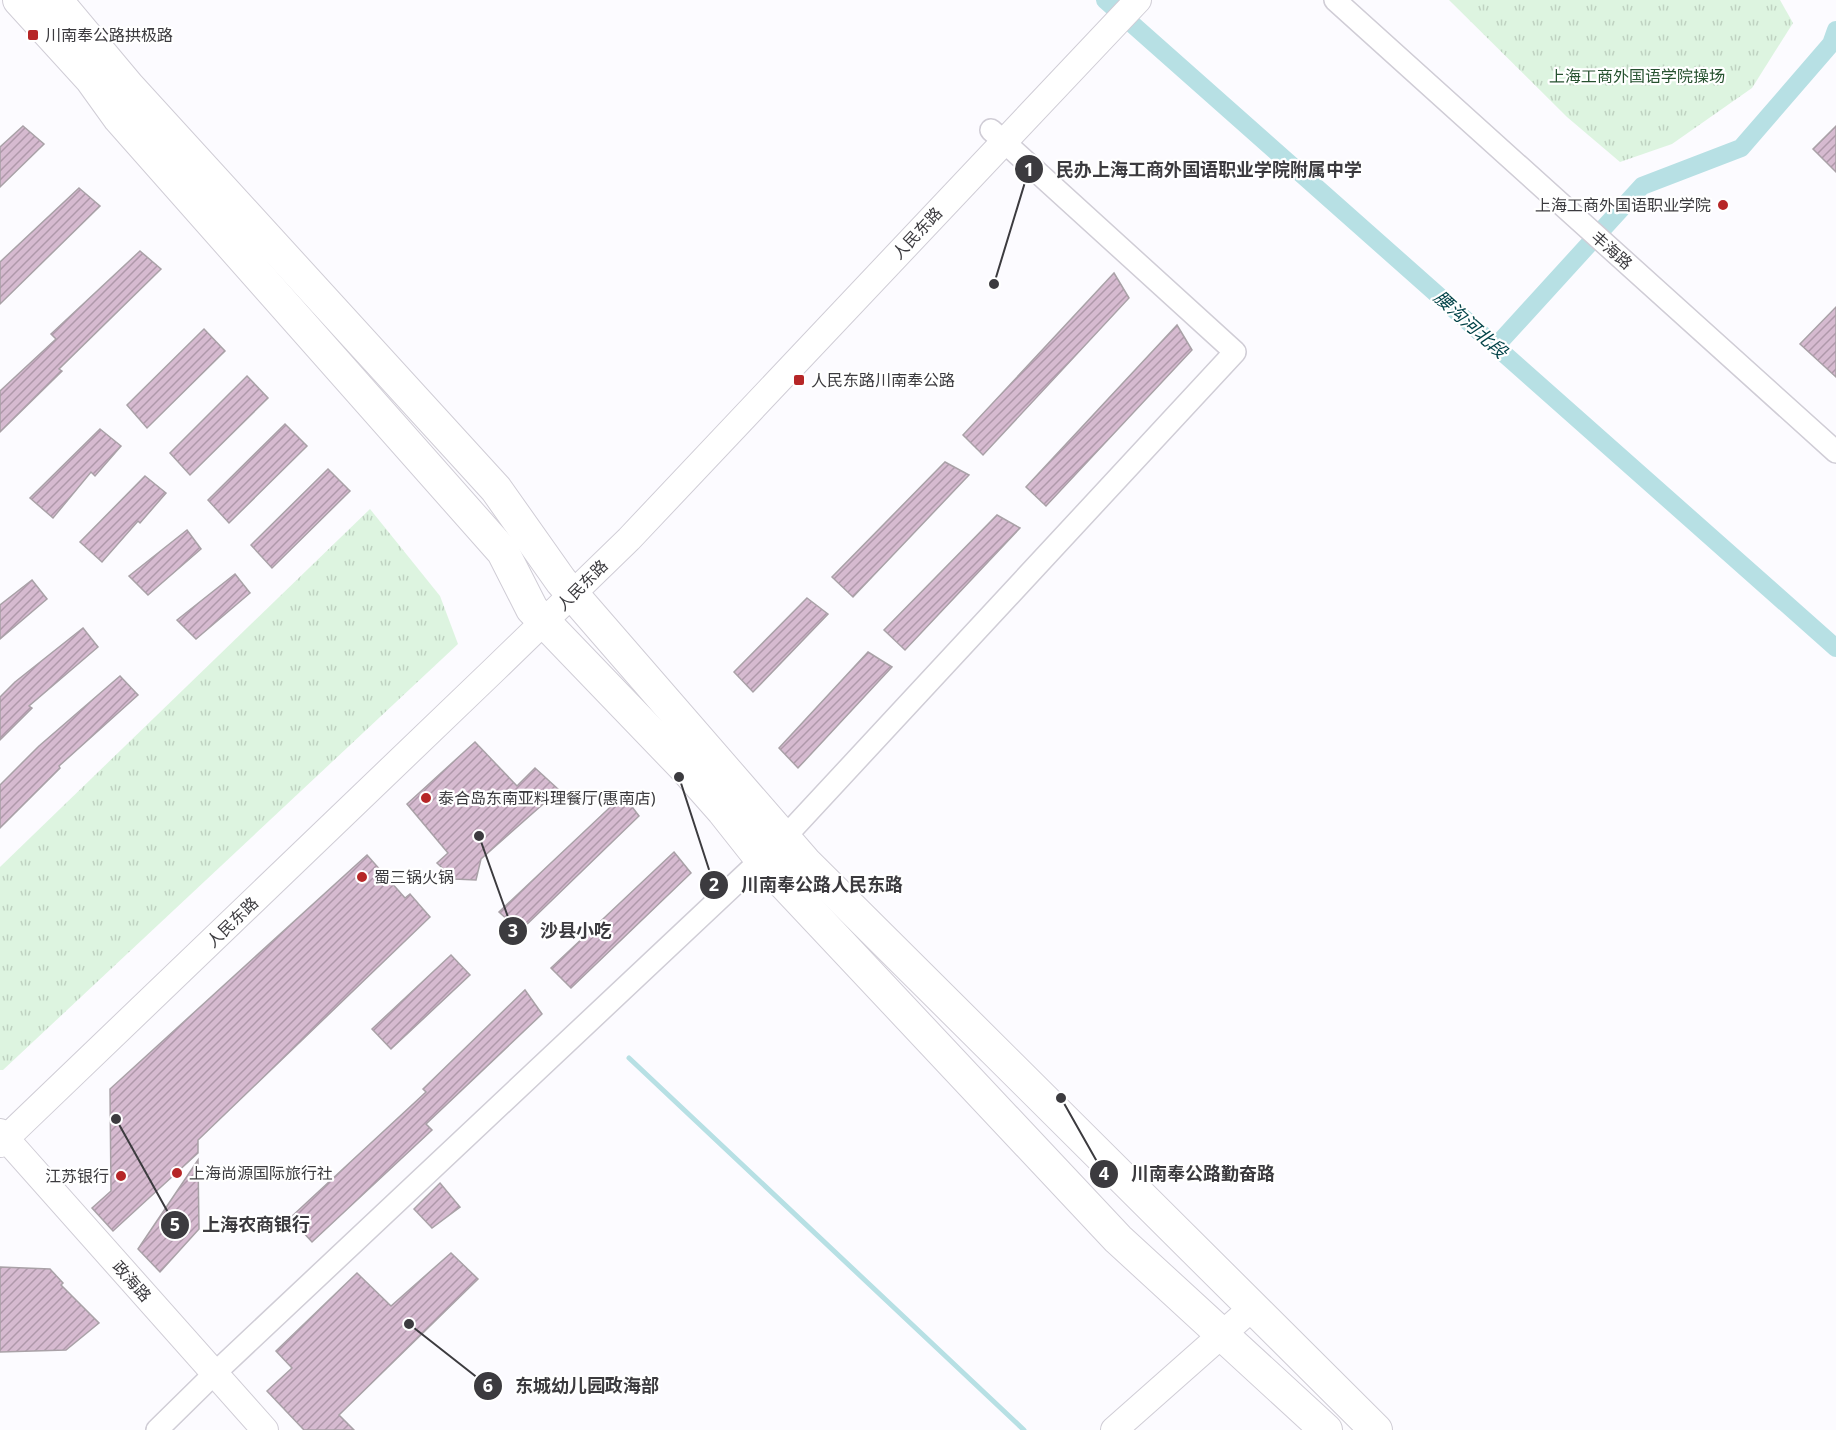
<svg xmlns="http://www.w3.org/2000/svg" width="1836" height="1430" viewBox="0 0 1836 1430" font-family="'Noto Sans','Noto Sans SC',sans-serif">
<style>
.park{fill:url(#park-tufts)}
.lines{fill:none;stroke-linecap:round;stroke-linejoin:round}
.stream{stroke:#b7e0e4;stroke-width:5}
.canal{stroke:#b7e0e4;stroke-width:18}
.building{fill:url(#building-hatch);stroke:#a9a1a7;stroke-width:1.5}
.minor-casing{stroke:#d0cdd6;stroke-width:24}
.tertiary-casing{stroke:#d0cdd6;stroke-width:28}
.primary-casing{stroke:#d0cdd6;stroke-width:34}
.minor{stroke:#fff;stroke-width:21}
.tertiary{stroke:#fff;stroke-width:26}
.primary{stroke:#fff;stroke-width:32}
.poi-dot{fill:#b62627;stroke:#fff;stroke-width:2}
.labels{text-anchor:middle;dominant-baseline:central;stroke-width:4.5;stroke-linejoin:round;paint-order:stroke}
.poi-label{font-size:16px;fill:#3c3b3f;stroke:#fff;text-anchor:start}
.park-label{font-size:16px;fill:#275230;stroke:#fff}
.street-label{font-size:16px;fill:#3c3b3f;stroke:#fff}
.water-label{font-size:18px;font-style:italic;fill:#034449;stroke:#fff}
.leader{fill:none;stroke:#3c3b3f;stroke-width:2}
.callout-dot{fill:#3c3b3f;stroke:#fff;stroke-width:2}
.mark-label{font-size:18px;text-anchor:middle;font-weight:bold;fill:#fff}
.callout-label{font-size:18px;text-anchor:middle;font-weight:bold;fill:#3c3b3f;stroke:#fff;stroke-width:4.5;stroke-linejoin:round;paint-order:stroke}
</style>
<defs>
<pattern id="park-tufts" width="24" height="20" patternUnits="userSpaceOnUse" patternTransform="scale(1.5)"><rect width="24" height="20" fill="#ddf4e0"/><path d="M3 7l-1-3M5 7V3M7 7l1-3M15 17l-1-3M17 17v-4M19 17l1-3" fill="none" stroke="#bfd2c1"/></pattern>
<pattern id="building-hatch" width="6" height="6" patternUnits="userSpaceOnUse" patternTransform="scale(1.5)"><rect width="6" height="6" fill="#d6bad0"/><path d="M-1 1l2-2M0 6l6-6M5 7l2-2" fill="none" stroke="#af98aa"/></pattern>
</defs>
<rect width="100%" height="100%" fill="#fcfbff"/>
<g class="park">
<polygon points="1449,0 1780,0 1793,23 1752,88 1672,144 1620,162 1567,117"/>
<polygon points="370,509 440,596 458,644 3,1070 0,1070 0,867"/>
</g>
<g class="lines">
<polyline class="stream" points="629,1058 1024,1430"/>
<g class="canal">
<polyline points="1105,0 1836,648"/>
<polyline points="1496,346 1642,186 1741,148 1831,44 1836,30"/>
</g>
</g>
<g class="building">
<polygon points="23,126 44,144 0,187 0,147"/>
<polygon points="1836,126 1836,172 1813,149"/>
<polygon points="79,188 100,206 0,304 0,262"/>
<polygon points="140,251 161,269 59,369 62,371 0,432 0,391 56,339 51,334"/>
<polygon points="1114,273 1129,298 983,455 963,435"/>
<polygon points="1836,307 1836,377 1800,344"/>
<polygon points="1177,325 1192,350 1046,506 1026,487"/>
<polygon points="204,329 225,351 147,428 127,405"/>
<polygon points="247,376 268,398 190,475 170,453"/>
<polygon points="285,424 307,446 229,523 208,500"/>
<polygon points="100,429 121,446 95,476 91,472 53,518 30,498"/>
<polygon points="945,462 969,475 853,597 832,577"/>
<polygon points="328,469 350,491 272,568 251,545"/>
<polygon points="145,476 166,493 140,523 138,521 102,562 80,542"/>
<polygon points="997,515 1020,528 905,650 884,630"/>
<polygon points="187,530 201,549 148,595 129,576"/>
<polygon points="235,574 250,593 196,639 177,620"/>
<polygon points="32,580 47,599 0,639 0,605"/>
<polygon points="807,598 828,614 753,692 734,672"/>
<polygon points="83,628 98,647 29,706 32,708 0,740 0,697 15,682"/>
<polygon points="868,652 892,667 798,768 779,748"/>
<polygon points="120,676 138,695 59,766 60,768 0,828 0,785 39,746"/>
<polygon points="475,742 517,786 535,768 559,790 481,859 476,880 454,879 437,863 448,853 407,804"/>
<polygon points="623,795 639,816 520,931 499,912"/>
<polygon points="674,852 691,873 571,988 551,968"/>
<polygon points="367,855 405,898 410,894 430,917 198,1140 198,1153 113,1231 92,1208 111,1191 110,1089"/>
<polygon points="451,955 470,975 391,1049 372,1029"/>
<polygon points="525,990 542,1014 426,1124 432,1130 312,1242 290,1218 426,1092 423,1089"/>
<polygon points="198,1160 199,1229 160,1272 138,1249"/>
<polygon points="440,1183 460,1207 432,1228 414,1209"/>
<polygon points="451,1253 478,1279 339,1415 354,1430 304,1430 267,1391 292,1368 276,1351 357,1273 391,1306"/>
<polygon points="0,1267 50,1269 63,1283 61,1285 99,1323 66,1350 0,1352"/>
</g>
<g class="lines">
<g class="minor-casing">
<g id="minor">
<polyline points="1335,0 1836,452"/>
<polyline points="157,1430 215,1373 784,838 1235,352 991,130"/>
</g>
</g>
<g class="tertiary-casing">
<g id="tertiary">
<polyline points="0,1132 265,1430"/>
<polyline points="0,1144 495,669 629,539 1138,0"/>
<polyline points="1114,1430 1253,1307"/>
</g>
</g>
<g class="primary-casing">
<g id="primary">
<polyline points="19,0 91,79 119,118 503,552 532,609 685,768 723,811 761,859 1118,1239 1326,1430"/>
<polyline points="56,0 128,86 496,489 561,581 805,862 1376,1430"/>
</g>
</g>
<use href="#minor" class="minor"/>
<use href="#tertiary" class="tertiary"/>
<use href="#primary" class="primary"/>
</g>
<g class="poi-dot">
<rect x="27" y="29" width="12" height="12" rx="3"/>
<circle cx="1723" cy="205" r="6"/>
<rect x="793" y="374" width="12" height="12" rx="3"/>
<circle cx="426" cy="798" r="6"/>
<circle cx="362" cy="877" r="6"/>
<circle cx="177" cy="1173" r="6"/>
<circle cx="121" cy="1176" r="6"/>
</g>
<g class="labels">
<g class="poi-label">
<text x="45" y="35">川南奉公路拱极路</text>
<text x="1711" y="205" text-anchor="end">上海工商外国语职业学院</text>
<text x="811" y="380">人民东路川南奉公路</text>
<text x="438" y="798">泰合岛东南亚料理餐厅(惠南店)</text>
<text x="374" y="877">蜀三锅火锅</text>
<text x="189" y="1173">上海尚源国际旅行社</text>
<text x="109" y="1176" text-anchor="end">江苏银行</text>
</g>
<g class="park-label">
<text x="1637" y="76">上海工商外国语学院操场</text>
</g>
<g class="street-label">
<text transform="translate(917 233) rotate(-47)">人民东路</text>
<text transform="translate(1612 250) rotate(41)">丰海路</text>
<text transform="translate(582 585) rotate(-45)">人民东路</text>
<text transform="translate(232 922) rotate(-44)">人民东路</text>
<text transform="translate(132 1281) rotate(48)">政海路</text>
</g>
<g class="water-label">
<text transform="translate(1471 324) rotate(42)">腰沟河北段</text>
</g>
</g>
<path class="leader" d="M994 284L1029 169M679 777L714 885M479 836L513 931M1061 1098L1104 1174M116 1119L175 1225M409 1324L488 1386"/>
<g class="callout-dot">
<circle cx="994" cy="284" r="6"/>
<circle cx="679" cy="777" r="6"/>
<circle cx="479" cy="836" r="6"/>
<circle cx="1061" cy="1098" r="6"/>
<circle cx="116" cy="1119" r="6"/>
<circle cx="409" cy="1324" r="6"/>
<circle cx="1029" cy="169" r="15"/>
<circle cx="714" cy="885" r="15"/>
<circle cx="513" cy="931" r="15"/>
<circle cx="1104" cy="1174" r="15"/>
<circle cx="175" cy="1225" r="15"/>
<circle cx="488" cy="1386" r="15"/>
</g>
<g class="mark-label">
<text x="1029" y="176">1</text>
<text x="714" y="891">2</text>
<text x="513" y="937">3</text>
<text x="1104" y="1180">4</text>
<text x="175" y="1231">5</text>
<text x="488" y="1392">6</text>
</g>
<g class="callout-label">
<text x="1209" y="176">民办上海工商外国语职业学院附属中学</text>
<text x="822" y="891">川南奉公路人民东路</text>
<text x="576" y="937">沙县小吃</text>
<text x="1203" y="1180">川南奉公路勤奋路</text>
<text x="256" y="1231">上海农商银行</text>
<text x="587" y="1392">东城幼儿园政海部</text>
</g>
</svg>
